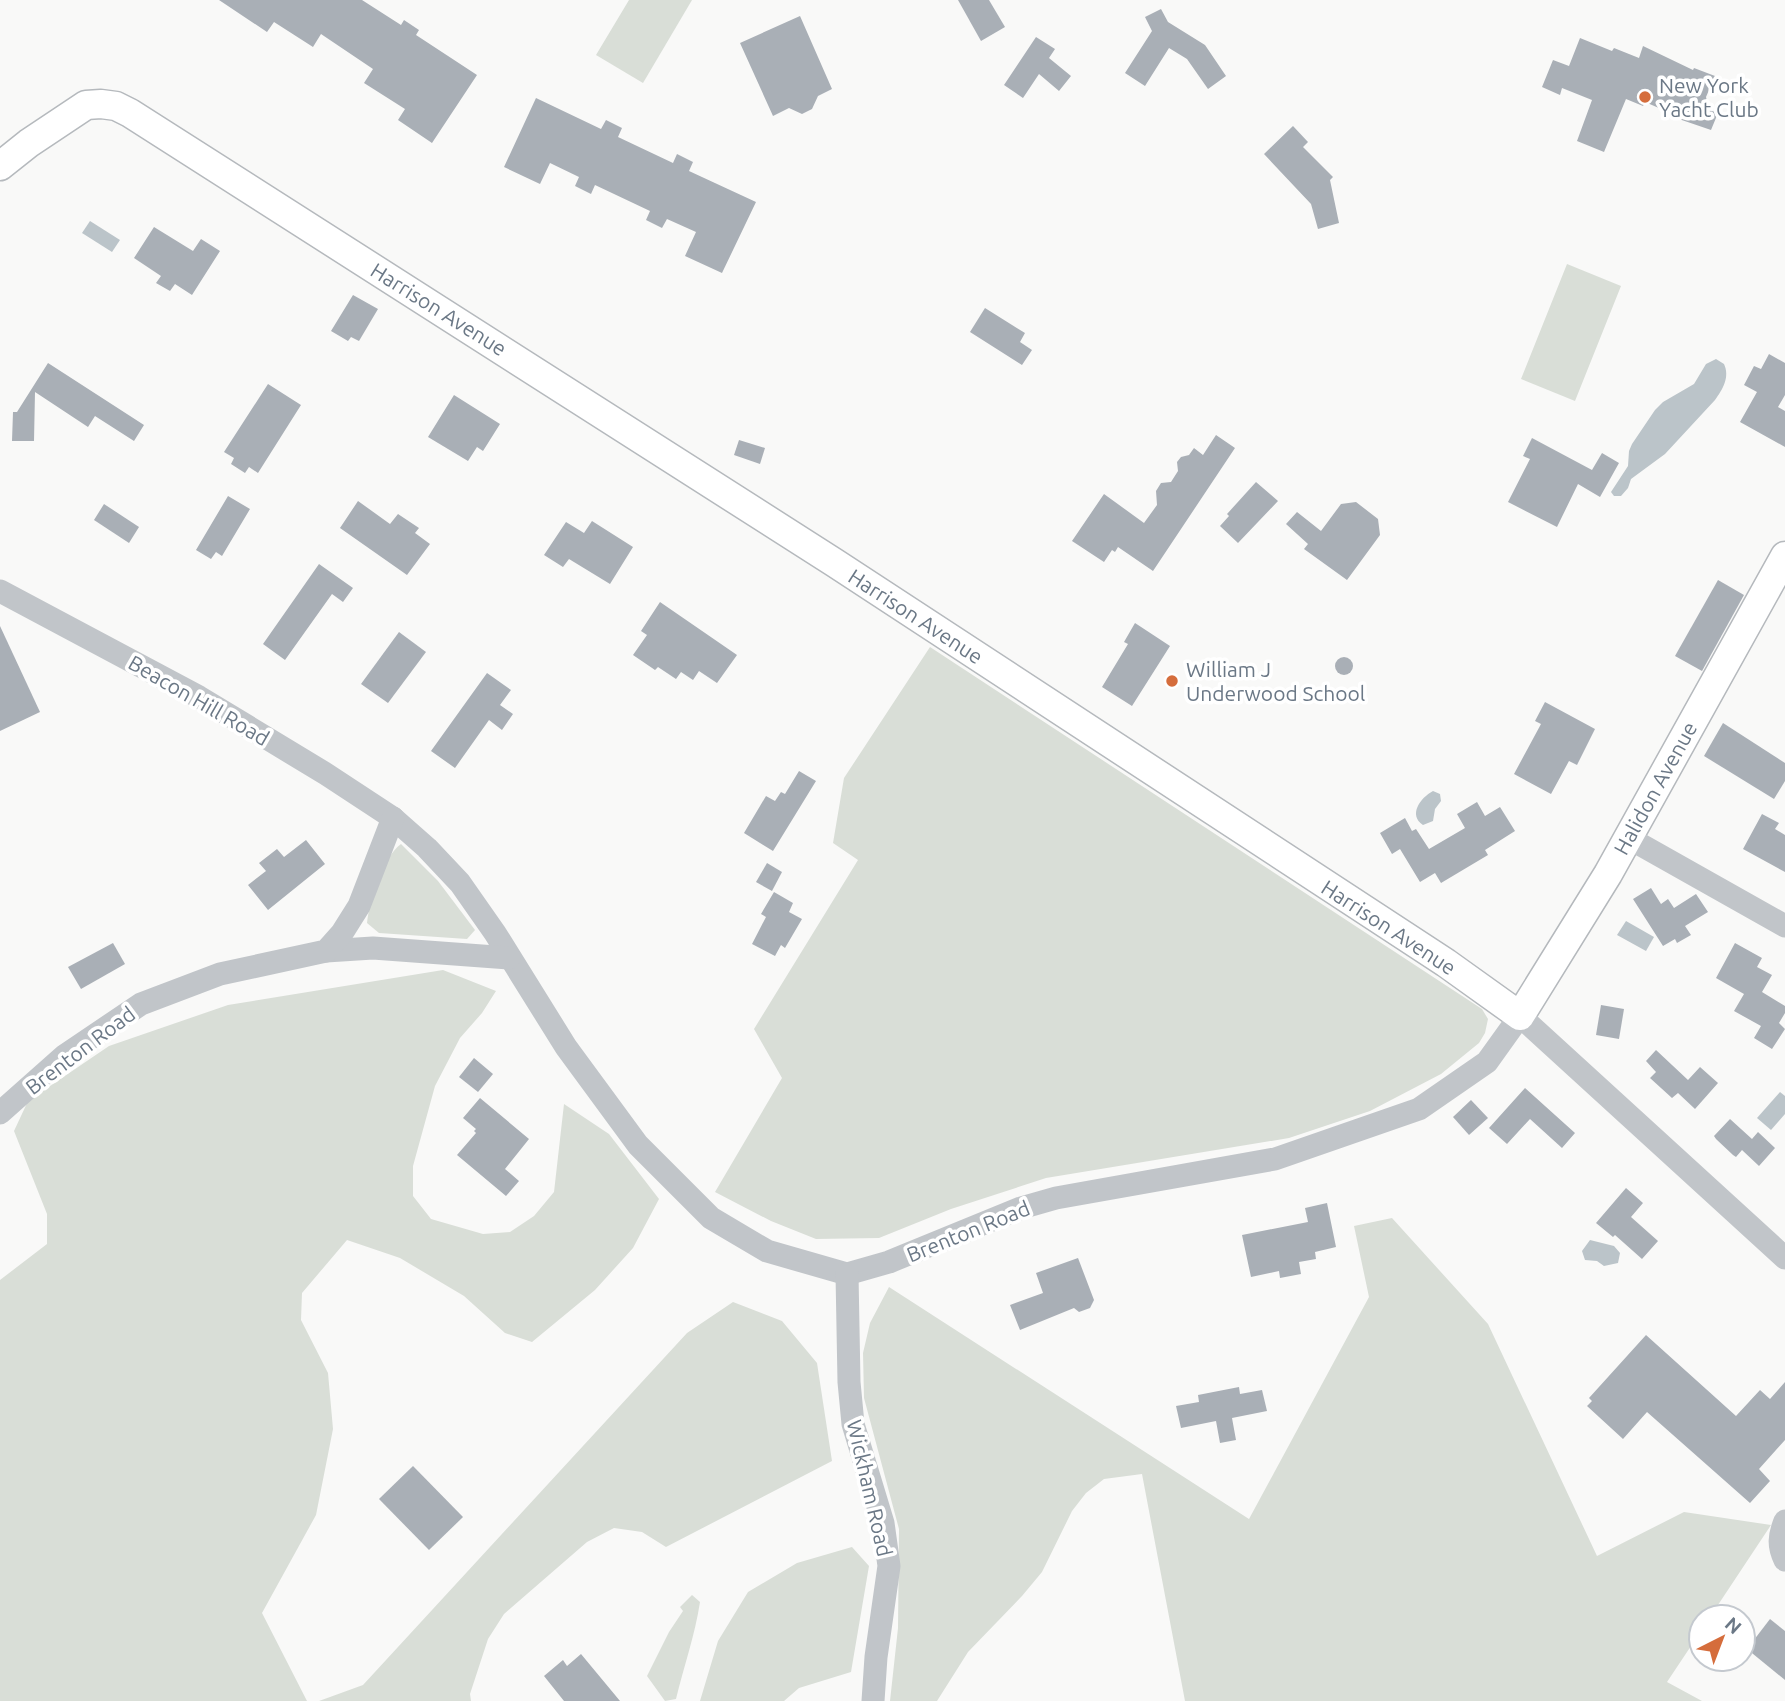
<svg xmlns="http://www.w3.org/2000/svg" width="1785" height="1701" viewBox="0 0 1785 1701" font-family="Ubuntu,sans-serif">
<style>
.green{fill:#d9ded7}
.water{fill:#bbc4c9}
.building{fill:#a9afb6}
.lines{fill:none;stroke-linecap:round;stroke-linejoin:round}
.major-casing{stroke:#b5b9bd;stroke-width:31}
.minor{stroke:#c1c5c9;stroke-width:23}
.major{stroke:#fff;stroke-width:28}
.poi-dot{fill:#d56d3c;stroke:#fff;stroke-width:2.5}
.labels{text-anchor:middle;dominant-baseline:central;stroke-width:7;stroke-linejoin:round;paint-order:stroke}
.poi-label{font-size:21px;fill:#6b7886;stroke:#fff;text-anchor:start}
.street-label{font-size:21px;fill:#6b7886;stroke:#fff}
</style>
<rect width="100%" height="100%" fill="#f9f9f8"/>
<g class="green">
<polygon points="629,0 692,0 643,83 596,55"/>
<polygon points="1567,264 1621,286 1575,401 1521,379"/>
<polygon points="930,647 1482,1009 1488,1019 1485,1033 1479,1043 1441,1074 1370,1111 1289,1138 1046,1178 951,1209 879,1238 816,1239 771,1221 715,1192 782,1078 754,1029 858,860 833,843 844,778"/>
<path d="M 401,844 L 438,881 L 475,930 L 467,939 L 379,933 L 367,923 C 369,901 383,857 401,844 Z"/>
<polygon points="443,970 496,991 482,1013 460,1038 435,1086 413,1166 413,1196 431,1219 483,1234 510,1232 534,1216 554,1192 564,1104 609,1134 659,1199 633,1248 595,1290 532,1342 505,1333 464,1296 400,1258 347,1240 302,1293 301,1320 328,1373 333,1429 316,1515 262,1613 307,1701 0,1701 0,1280 47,1244 47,1214 14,1131 28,1101 109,1046 228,1005"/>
<polygon points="1392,1218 1488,1324 1597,1556 1684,1512 1771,1525 1710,1617 1701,1617 1701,1631 1667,1682 1702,1701 1185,1701 1142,1474 1104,1479 1086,1493 1072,1511 1042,1572 1022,1596 968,1652 937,1701 890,1701 898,1628 899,1529 864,1398 863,1353 870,1323 889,1287 1249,1519 1369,1297 1354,1226"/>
<polygon points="733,1302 782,1321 817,1363 832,1461 666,1547 642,1532 614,1528 587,1542 504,1614 488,1639 470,1694 471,1701 319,1701 363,1685 687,1333"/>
<polygon points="852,1547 869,1566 851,1672 799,1688 784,1701 700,1701 718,1641 748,1592 797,1563"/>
<path d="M 692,1595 L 700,1602 C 695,1635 684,1666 676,1699 L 665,1701 L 647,1676 L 669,1632 L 683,1611 L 680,1607 Z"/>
</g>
<g class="water">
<polygon points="90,221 120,240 112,252 82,233"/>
<path d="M 1716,359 L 1724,364 C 1730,377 1723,389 1715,400 L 1665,454 L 1631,479 L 1628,488 L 1621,496 L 1614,496 L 1611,492 L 1628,466 L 1629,451 L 1632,444 L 1655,410 L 1663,402 L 1694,384 L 1706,364 Z"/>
<path d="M 1433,791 L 1440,794 L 1441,801 L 1435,809 L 1433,821 L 1423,825 C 1408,815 1420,798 1433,791 Z"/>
<polygon points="1626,921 1654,937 1646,951 1617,935"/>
<polygon points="1780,1092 1785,1096 1785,1114 1771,1130 1757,1118"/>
<polygon points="1590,1240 1614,1246 1620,1253 1618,1263 1604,1266 1597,1261 1585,1260 1582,1251"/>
</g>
<g class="building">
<polygon points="219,0 362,0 401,25 404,20 419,30 416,35 477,75 432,143 398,120 405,109 364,83 373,69 321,34 313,47 274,22 267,32"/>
<polygon points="958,0 989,0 1005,27 981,41"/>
<polygon points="1161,9 1168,22 1205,45 1226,76 1208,89 1187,59 1169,48 1145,86 1125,73 1152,31 1145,17"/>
<polygon points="800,16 832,89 818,96 812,109 802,114 789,108 773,116 740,43"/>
<polygon points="1036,37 1055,49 1049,58 1071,76 1059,91 1039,74 1023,98 1004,85"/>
<polygon points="1580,38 1612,51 1614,48 1639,58 1643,46 1693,70 1694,68 1715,76 1706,97 1709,110 1718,113 1711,130 1673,117 1675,115 1645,102 1643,106 1626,99 1604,152 1577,141 1592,100 1562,88 1560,95 1542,87 1553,60 1569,66"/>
<polygon points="536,98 601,129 606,120 622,128 618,137 673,163 677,154 693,162 689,171 756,202 722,273 685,256 696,232 667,219 662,228 646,220 650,211 595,185 591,194 575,186 579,177 550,163 540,184 504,167"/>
<polygon points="1293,126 1308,142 1303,147 1333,177 1330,180 1339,223 1318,229 1311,204 1264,154"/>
<polygon points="154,227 193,251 201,239 220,251 192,295 175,284 170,291 156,283 161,276 134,258"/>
<polygon points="353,295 378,309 359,341 351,337 348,341 331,331"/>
<polygon points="985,308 1025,333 1020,342 1032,350 1022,365 970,332"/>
<polygon points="1769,354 1785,363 1785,395 1778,407 1785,411 1785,447 1740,422 1757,392 1744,385 1754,366 1761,369"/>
<polygon points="48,363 144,425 134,441 95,416 88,427 35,392 34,441 12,441 13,412 17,412"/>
<polygon points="268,384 301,405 258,473 249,467 245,473 231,464 234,458 224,452"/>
<polygon points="454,395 500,424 483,451 477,447 468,461 428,437"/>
<polygon points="1216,435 1235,448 1153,571 1118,547 1115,552 1112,550 1104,562 1072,541 1104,494 1144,523 1157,505 1156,491 1161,483 1171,482 1178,471 1177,462 1181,457 1189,455 1194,448 1203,455"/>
<polygon points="1532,438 1592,470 1602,453 1619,463 1600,497 1578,484 1557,527 1508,502 1530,459 1523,456"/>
<polygon points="739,440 765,448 760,464 734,455"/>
<polygon points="1256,482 1278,501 1238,543 1220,526 1229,516 1227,514"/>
<polygon points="228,496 250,509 222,556 216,552 211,559 196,550"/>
<polygon points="358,501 390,524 398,514 419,528 415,533 430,544 407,575 340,528"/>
<polygon points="1356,502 1378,519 1380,535 1347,580 1304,549 1308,544 1286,524 1297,512 1321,531 1341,504"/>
<polygon points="104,504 139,527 129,543 94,520"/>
<polygon points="592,521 633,547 610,584 569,559 563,567 544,555 566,522 584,533"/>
<polygon points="319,564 353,588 343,602 332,594 285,660 263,644"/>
<polygon points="1718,580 1744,595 1702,671 1675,656"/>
<polygon points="660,602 737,655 717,683 699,671 693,680 681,672 676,679 658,667 655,670 633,655 647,635 641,631"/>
<polygon points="1135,623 1170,646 1132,706 1102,687 1128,644 1124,642"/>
<polygon points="0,626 40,712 0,731"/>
<polygon points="399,632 426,652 388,703 361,684"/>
<circle cx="1344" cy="666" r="9"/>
<polygon points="487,673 511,690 500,705 513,714 502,730 489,720 455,768 431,751"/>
<polygon points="1545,702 1595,729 1577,765 1569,761 1551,794 1514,774 1541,724 1535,721"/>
<polygon points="1723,723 1785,763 1785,781 1774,799 1704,756"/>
<polygon points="799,771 816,781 773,851 744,833 766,796 775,801 781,792 785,794"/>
<polygon points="1477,802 1485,816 1500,807 1515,831 1485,850 1488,855 1441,883 1435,873 1420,882 1400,849 1392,854 1380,833 1405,818 1412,831 1416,829 1429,849 1465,828 1457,814"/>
<polygon points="1762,814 1779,823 1775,829 1785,835 1785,872 1743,849"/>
<polygon points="306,840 325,864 268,910 248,885 266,871 259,863 277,849 284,857"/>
<polygon points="767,863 782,872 772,891 756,882"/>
<polygon points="1651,888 1661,904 1668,899 1674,908 1696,894 1708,912 1685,926 1691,935 1677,943 1675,939 1663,946 1633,899"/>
<polygon points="774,892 793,903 789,912 802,919 785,948 781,945 775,956 752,944 766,917 761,914"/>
<polygon points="113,943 125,964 81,989 68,967"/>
<polygon points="1735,943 1762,958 1757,967 1772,975 1762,992 1785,1006 1785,1013 1779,1023 1785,1029 1772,1049 1754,1038 1761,1026 1734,1011 1744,994 1716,978"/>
<polygon points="1601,1005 1624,1009 1619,1039 1596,1035"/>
<polygon points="1656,1050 1688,1080 1700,1067 1718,1083 1695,1109 1678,1093 1672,1098 1650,1078 1656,1072 1646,1061"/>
<polygon points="474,1058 493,1074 478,1092 459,1077"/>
<polygon points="1525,1088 1575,1133 1562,1148 1530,1119 1507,1144 1489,1128"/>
<polygon points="480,1098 529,1139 505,1169 519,1181 506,1196 457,1155 476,1133 474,1131 476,1129 463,1118"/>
<polygon points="1471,1100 1488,1118 1469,1135 1453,1117"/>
<polygon points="1730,1119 1752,1139 1758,1132 1775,1148 1759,1166 1742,1150 1736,1157 1733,1155 1716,1139 1714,1136"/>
<polygon points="1626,1188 1643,1203 1631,1217 1658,1241 1642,1259 1615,1235 1613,1237 1596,1223"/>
<polygon points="1327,1203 1336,1247 1315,1252 1316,1259 1299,1262 1301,1274 1280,1278 1279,1271 1251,1277 1242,1235 1308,1222 1305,1208"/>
<polygon points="1078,1258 1094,1300 1090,1308 1079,1312 1074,1308 1020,1330 1010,1305 1043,1293 1036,1273"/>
<polygon points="1646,1335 1736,1416 1760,1390 1770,1399 1785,1382 1785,1440 1759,1469 1770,1481 1750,1503 1647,1412 1623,1439 1587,1406 1592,1401 1589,1398"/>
<polygon points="1239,1387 1240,1394 1262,1390 1267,1411 1232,1418 1236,1440 1220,1443 1216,1421 1181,1428 1176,1406 1199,1402 1198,1395"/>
<polygon points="413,1466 463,1517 429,1550 379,1499"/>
<polygon points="1770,1619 1785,1631 1785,1680 1747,1649"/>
<polygon points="581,1654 620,1701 564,1701 544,1676 563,1660 567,1666"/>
</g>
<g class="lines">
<g class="major-casing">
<polyline id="major" points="0,166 29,143 86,105 101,104 116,106 130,113 835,563 1446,963 1520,1016 1608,874 1785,556"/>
</g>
<g class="minor">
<polyline points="0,591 199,697 326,774 393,818 427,848 460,883 495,933 566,1047 638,1145 711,1218 767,1251 847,1274 889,1262 1021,1208 1056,1198 1275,1159 1419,1109 1487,1062 1520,1016 1785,1258"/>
<polyline points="1627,837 1785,926"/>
<polyline points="326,951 373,948 509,958"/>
<polyline points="0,1113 64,1056 141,1004 220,974 326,951 342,933 359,906 393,818"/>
<polyline points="847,1274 849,1382 853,1424 883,1523 889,1566 876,1657 873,1701"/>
<path d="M 1785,1521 C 1779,1536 1778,1546 1785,1560"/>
</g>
<use href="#major" class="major"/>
</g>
<g class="poi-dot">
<circle cx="1645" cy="97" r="7"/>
<circle cx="1172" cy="681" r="7"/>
</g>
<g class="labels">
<g class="poi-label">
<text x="1659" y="85">New York<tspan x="1659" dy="24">Yacht Club</tspan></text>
<text x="1186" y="669">William J<tspan x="1186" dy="24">Underwood School</tspan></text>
</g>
<g class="street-label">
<text transform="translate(439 309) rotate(32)">Harrison Avenue</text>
<text transform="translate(916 616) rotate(33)">Harrison Avenue</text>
<text transform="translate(199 700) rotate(30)">Beacon Hill Road</text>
<text transform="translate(1655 788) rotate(-61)">Halidon Avenue</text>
<text transform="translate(1389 927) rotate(33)">Harrison Avenue</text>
<text transform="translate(80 1050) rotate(-37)">Brenton Road</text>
<text transform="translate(968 1231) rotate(-22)">Brenton Road</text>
<text transform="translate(870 1488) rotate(77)">Wickham Road</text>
</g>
</g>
<g transform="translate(1722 1638) rotate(42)"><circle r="33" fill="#ffffff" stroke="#c4c9cf" stroke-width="2"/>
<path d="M0-5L12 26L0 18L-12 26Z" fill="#d56d3c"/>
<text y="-10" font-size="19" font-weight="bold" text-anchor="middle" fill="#6b7886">N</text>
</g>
</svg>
